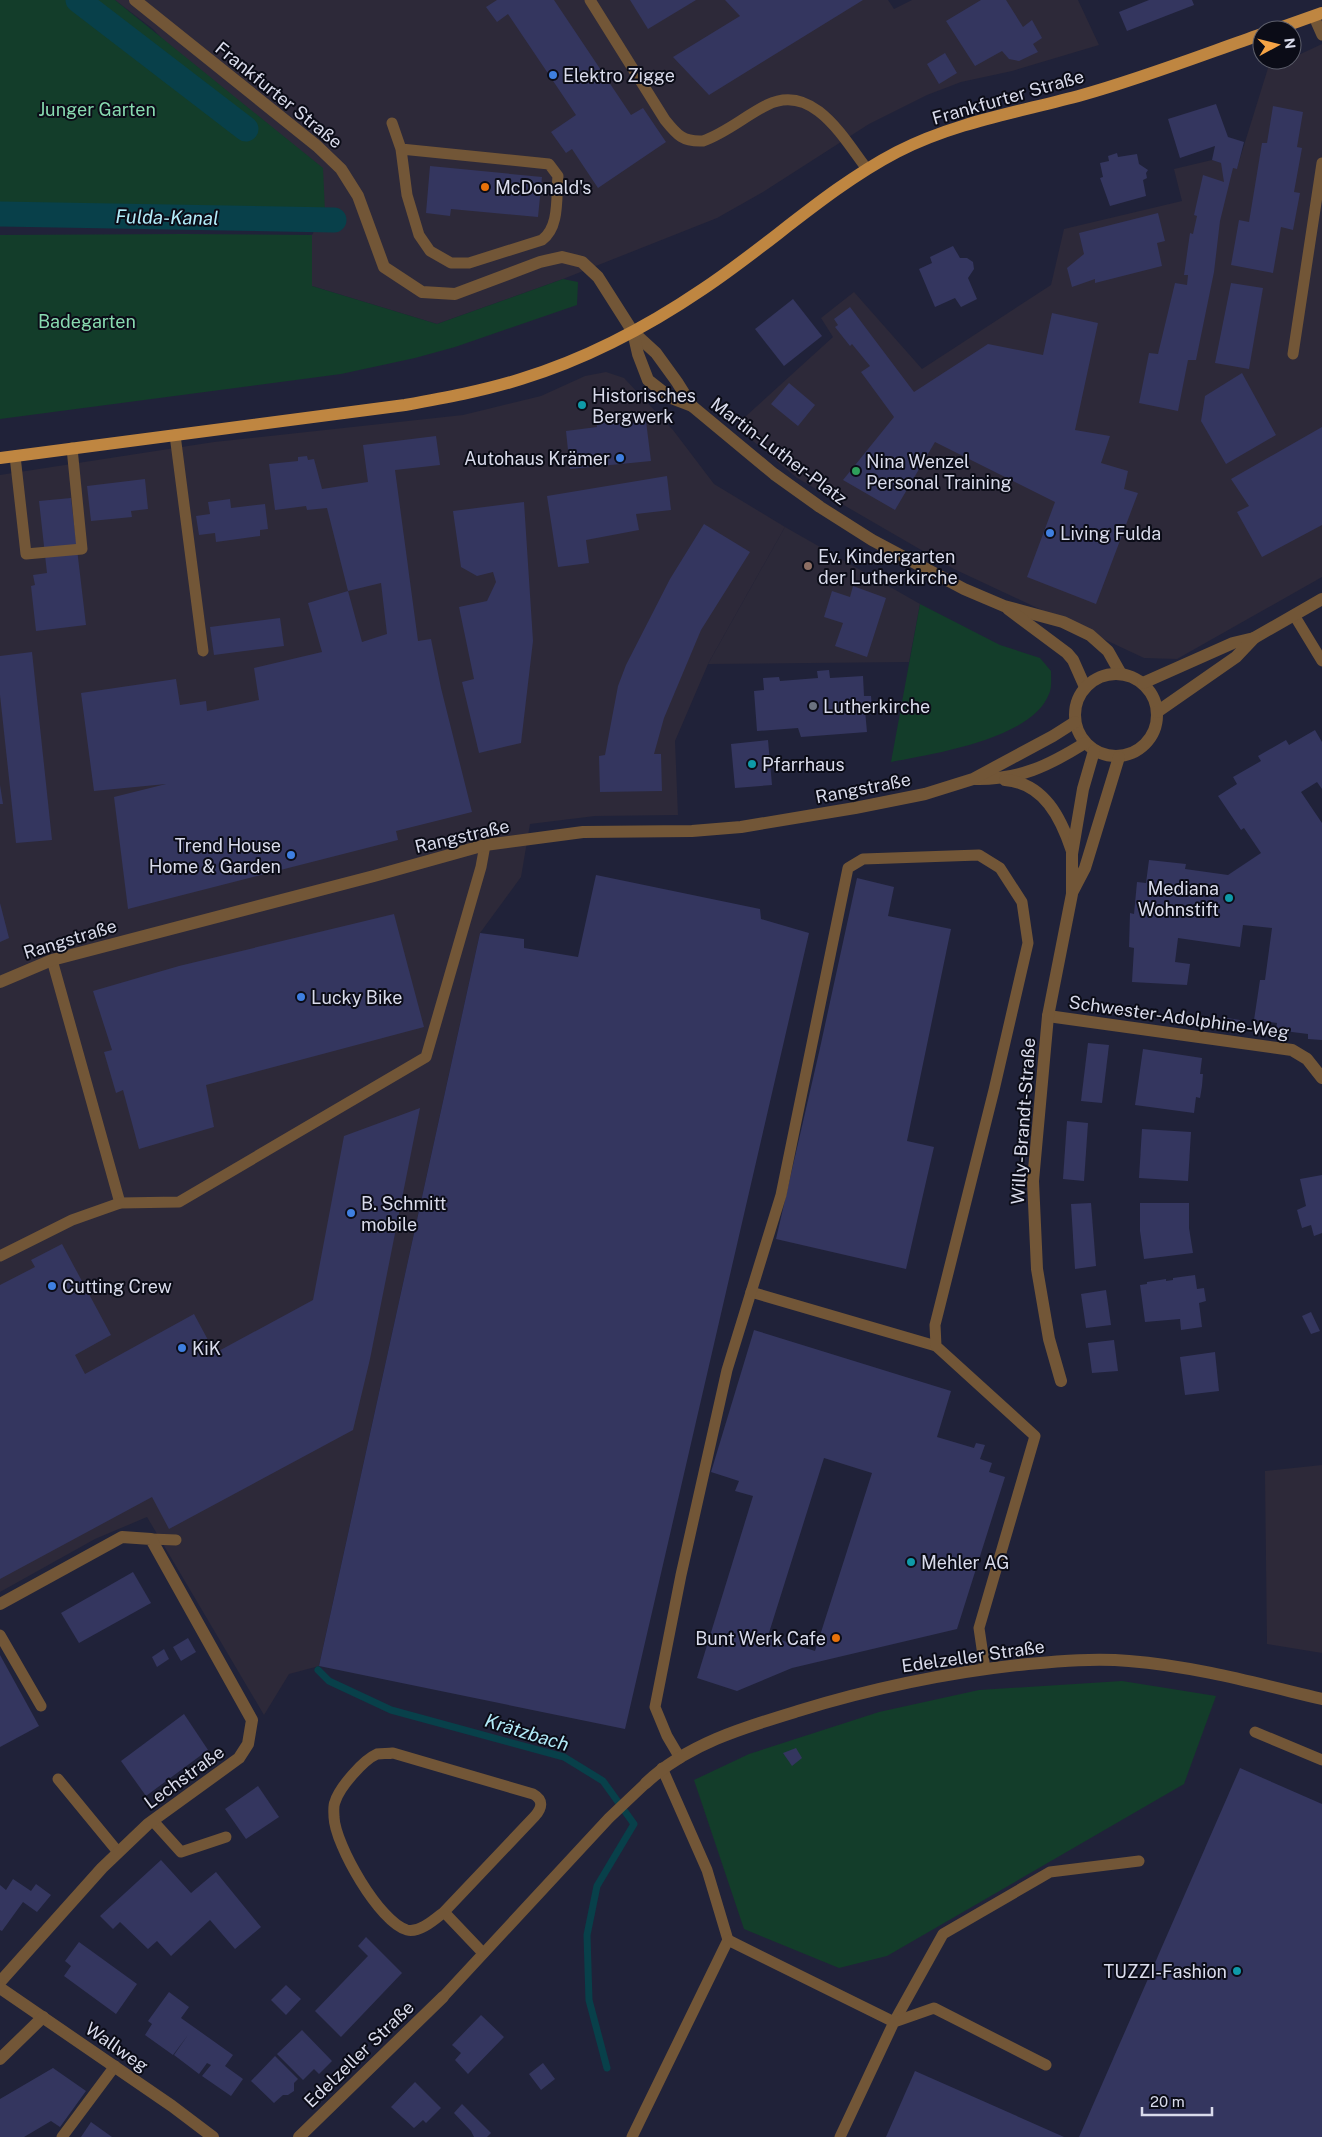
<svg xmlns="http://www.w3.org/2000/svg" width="1322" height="2137" viewBox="0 0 1322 2137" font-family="'Public Sans',sans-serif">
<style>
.commercial{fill:#2d2939}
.education{fill:#2c2939}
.green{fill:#133d2a}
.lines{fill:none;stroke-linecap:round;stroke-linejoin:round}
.stream{stroke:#08404a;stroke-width:7}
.canal{stroke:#08404a;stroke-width:25}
.building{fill:#34365f;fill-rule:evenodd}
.lane{stroke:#725637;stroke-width:11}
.street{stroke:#725637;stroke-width:12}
.primary{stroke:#bf8641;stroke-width:12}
.shop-dot{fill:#3f7fe0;stroke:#0b0c17;stroke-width:2}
.food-dot{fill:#e8710a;stroke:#0b0c17;stroke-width:2}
.culture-dot{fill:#0f9aa8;stroke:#0b0c17;stroke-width:2}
.leisure-dot{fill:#2e9e5b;stroke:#0b0c17;stroke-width:2}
.education-dot{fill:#8d6e63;stroke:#0b0c17;stroke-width:2}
.worship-dot{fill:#6b7280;stroke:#0b0c17;stroke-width:2}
.labels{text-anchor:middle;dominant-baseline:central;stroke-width:4;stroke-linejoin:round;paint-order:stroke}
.poi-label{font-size:18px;fill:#d9dbeb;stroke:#0b0c17;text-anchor:start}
.street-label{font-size:18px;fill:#d9dbeb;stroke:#0b0c17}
.park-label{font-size:18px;fill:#88dab0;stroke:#0b0c17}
.water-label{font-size:19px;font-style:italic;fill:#b2ebf8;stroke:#0b0c17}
</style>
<rect width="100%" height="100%" fill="#202239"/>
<g class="commercial">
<polygon points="115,0 888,0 894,9 912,0 1078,0 1099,45 1012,71 961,82 927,95 869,124 763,192 717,218 563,279 437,324 312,286 312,235 325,212 153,29"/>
<polygon points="1322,44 1322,577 1177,659 1144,658 954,569 797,478 735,426 833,337 821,318 854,292 922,369 1051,285 1064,229 1182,201 1174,169 1212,160 1237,168 1268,68 1287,60 1292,60 1292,58"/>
<polygon points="606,372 624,378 673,430 714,484 785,527 708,664 675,741 678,815 595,816 530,824 521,877 480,933 319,1666 289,1674 264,1715 147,1517 95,1539 0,1592 0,475 214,442 463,415 541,396 585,376"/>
<polygon points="1322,1465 1322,1653 1267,1644 1265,1471"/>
</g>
<polygon class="education" points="785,527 920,604 909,662 708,664"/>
<g class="green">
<polygon points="0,0 115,0 323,168 325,212 0,204"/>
<polygon points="183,234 312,235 312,286 437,324 563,279 578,282 577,305 455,347 415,358 341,374 0,419 0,235"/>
<path d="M 920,604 L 1000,645 L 1040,658 L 1051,671 C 1051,678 1052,688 1049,694 C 1032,739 933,754 891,762 Z"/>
<polygon points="1122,1681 1216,1696 1184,1784 887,1956 839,1968 744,1929 694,1780 749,1754 879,1712 979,1690"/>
</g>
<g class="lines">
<polyline class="stream" points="318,1670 329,1681 391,1710 564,1757 603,1781 634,1824 597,1886 587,1935 589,2000 607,2068"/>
<g class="canal">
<polyline points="78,0 246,129"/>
<polyline points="0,214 334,220"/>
</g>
</g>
<g class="building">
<polygon points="497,0 554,0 631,115 643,108 666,142 598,188 572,149 566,153 551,132 576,115 508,14 497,22 486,7"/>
<polygon points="630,0 696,0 648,29"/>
<polygon points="725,0 863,0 709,95 673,57 740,16"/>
<polygon points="981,0 1006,0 1023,27 1032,20 1042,38 1033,44 1038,52 1019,61 1009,59 1002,51 975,66 946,21"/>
<polygon points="1149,0 1192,0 1194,5 1127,31 1119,12"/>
<polygon points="945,53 957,73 939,84 927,64"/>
<polygon points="1216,104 1228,137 1244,142 1237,169 1233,168 1220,221 1214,272 1196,360 1188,360 1178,411 1139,403 1149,353 1158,354 1175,283 1187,285 1188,275 1184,275 1190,233 1193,234 1197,216 1194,215 1203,175 1224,182 1221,163 1212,160 1215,146 1180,158 1168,119"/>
<polygon points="1273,106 1303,112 1297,147 1302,148 1294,192 1300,193 1293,230 1281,227 1273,273 1231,265 1239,220 1249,222 1262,143 1267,143"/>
<polygon points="1117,153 1118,157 1137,154 1139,164 1148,170 1146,173 1147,178 1143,180 1146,196 1110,206 1100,178 1103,177 1100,163 1109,161 1108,156"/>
<polygon points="430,166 542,177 538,217 451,209 450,216 426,213"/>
<polygon points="1158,213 1165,241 1157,243 1162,266 1095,283 1095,279 1072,287 1067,268 1084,254 1079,233"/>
<polygon points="953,246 960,258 967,258 973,262 974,269 968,278 977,299 961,307 955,298 935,307 919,269 932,263 930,257"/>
<polygon points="1231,283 1263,288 1249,369 1215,363"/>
<polygon points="793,299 822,336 784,366 755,329"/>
<polygon points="850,307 914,392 988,344 1043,355 1052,313 1098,323 1075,430 1110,436 1101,463 1128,471 1124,489 1138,493 1096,604 1027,577 1055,502 935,442 895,510 843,480 894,417 861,372 870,366 852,344 850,346 835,327 838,325 834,319"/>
<polygon points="1242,373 1276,435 1226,464 1201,421 1205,396"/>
<polygon points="789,383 815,405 798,426 771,404"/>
<polygon points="613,419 614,424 646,421 651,461 570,469 566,431 597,427 596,421"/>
<polygon points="1322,427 1322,525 1262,557 1237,512 1249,506 1231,479"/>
<path d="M 436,436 L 440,465 L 395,470 L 418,641 L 431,639 L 441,688 L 472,812 L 396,831 L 398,840 L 128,909 L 114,797 L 166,784 L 94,791 L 81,693 L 176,679 L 180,705 L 206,701 L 207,711 L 259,700 L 254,668 L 322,652 L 308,603 L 348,591 L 327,508 L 307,510 L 306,506 L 275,510 L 269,464 L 298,461 L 298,457 L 307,456 L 308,460 L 314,459 L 322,489 L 368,482 L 363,445 ZM 381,583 L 387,634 L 362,642 L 348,591 Z"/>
<polygon points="667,476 671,510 636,514 639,530 586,540 589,563 558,567 547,496"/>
<polygon points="145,479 148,509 131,511 132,517 91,521 87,486"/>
<polygon points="71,498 86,625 36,631 31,586 35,585 33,575 47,573 39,501"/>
<polygon points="230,499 231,508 265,504 268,529 260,530 260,536 216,542 215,533 199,535 196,516 210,514 208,502"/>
<polygon points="524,502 533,641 521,743 479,753 462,682 474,679 459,607 487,601 496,582 493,572 477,576 461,567 453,511"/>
<polygon points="704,524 750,552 701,630 664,718 654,754 661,754 662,791 600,792 599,756 605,755 618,686 626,665 670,579"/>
<polygon points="853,586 886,598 867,657 835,646 843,623 824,617 832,591 850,597"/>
<polygon points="280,618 284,646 214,655 210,627"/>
<polygon points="32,652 52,840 16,843 0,695 0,656"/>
<polygon points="829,670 830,678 863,676 864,696 871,696 872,709 865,710 867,732 801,737 798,728 757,731 754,691 764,690 763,678 779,677 780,681 818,678 817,671"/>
<polygon points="1315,730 1322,742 1322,789 1317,782 1301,792 1322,823 1322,1040 1308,1039 1308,1034 1276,1030 1277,1023 1254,1020 1260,980 1265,980 1272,928 1243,925 1240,947 1178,938 1175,962 1190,964 1187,985 1132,982 1134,948 1129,947 1130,913 1134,914 1137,882 1146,883 1149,860 1186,864 1185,869 1228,875 1261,853 1244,828 1241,830 1218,796 1237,784 1233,777 1261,761 1258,756 1286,740 1289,745"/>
<polygon points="768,740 772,785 735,788 731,744"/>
<polygon points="0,785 3,804 0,804"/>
<polygon points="596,875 760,909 761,919 809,933 625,1729 319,1666 480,933 524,939 524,948 578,957"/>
<polygon points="857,878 894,887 888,916 951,929 907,1141 934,1147 906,1269 776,1239 820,1048"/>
<polygon points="0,903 9,938 0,942"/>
<polygon points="394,914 424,1027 206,1085 214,1127 139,1149 123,1090 116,1093 104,1052 112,1050 93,991 179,966"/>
<polygon points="1227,1018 1240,1020 1239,1027 1226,1025"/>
<polygon points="1088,1043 1109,1045 1102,1103 1081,1101"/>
<polygon points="1143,1049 1202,1058 1200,1074 1203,1074 1202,1086 1200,1098 1196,1097 1194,1113 1135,1105"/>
<polygon points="420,1108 370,1359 353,1430 169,1529 152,1497 0,1579 0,1285 35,1267 31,1260 62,1244 111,1335 75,1355 85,1374 194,1314 215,1353 313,1300 344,1136"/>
<polygon points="1067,1121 1088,1123 1084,1181 1063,1179"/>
<polygon points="1142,1129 1191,1132 1188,1181 1139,1178"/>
<polygon points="1322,1175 1322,1233 1314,1236 1311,1225 1302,1228 1297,1210 1306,1206 1300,1179"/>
<polygon points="1091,1203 1096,1266 1075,1269 1071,1204"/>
<polygon points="1140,1203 1189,1203 1189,1228 1193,1253 1144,1259 1140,1231"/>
<polygon points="1195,1275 1197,1289 1204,1288 1206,1301 1199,1303 1202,1327 1181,1330 1180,1319 1145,1322 1140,1285 1147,1284 1147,1282 1166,1279 1166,1281 1173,1280 1173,1278"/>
<polygon points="1106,1290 1111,1325 1086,1328 1081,1294"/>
<polygon points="1311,1312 1320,1331 1311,1334 1302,1316"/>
<path d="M 754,1330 L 951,1391 L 937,1437 L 974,1448 L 976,1443 L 985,1445 L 980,1459 L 992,1463 L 989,1472 L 1005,1477 L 957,1629 L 792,1668 L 737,1691 L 697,1678 L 753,1496 L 735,1491 L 739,1481 L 711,1472 ZM 824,1458 L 872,1473 L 815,1651 L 768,1636 Z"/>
<polygon points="1114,1340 1118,1371 1092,1373 1088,1343"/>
<polygon points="1215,1352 1219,1391 1185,1395 1180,1357"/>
<polygon points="133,1572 151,1603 79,1643 61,1613"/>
<polygon points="188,1638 196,1652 181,1661 173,1647"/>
<polygon points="164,1649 169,1659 157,1667 152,1657"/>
<polygon points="0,1655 39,1726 0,1747"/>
<polygon points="184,1714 208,1750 146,1796 121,1761"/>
<polygon points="796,1748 802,1758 792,1766 783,1753"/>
<polygon points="1240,1768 1322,1804 1322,2137 1079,2137"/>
<polygon points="258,1786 279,1817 246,1839 225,1809"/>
<polygon points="161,1860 191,1893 216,1872 261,1927 235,1949 210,1920 171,1956 157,1941 148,1949 120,1922 113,1929 100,1916"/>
<polygon points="13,1879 31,1891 36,1884 51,1895 37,1912 23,1902 2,1931 0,1930 0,1885 6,1890"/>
<polygon points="366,1937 402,1973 341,2037 315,2011 368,1956 358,1946"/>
<polygon points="79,1942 137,1984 116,2014 64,1976 71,1966 65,1961"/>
<polygon points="286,1985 301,1999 286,2015 271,2000"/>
<polygon points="169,1992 189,2007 181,2018 233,2055 225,2066 243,2079 231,2096 202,2076 211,2065 207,2063 199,2074 174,2055 188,2035 173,2055 145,2035 152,2024 148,2021"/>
<polygon points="481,2015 504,2037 468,2074 455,2060 461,2053 452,2045"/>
<polygon points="302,2030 332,2061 319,2074 314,2069 303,2080 277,2054"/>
<polygon points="275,2056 298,2079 294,2083 294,2091 288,2095 283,2095 274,2103 251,2081"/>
<polygon points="543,2063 555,2079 541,2090 529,2074"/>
<polygon points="53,2068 86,2091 60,2127 51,2121 24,2137 0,2137 0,2099"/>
<polygon points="915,2071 1064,2137 886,2137"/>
<polygon points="415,2082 441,2108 426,2123 423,2120 414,2128 391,2107"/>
<polygon points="462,2104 491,2133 487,2137 474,2137 471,2131 454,2113"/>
<polygon points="91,2122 112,2137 81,2137"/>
</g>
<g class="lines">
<g class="lane">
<path d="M 590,0 L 665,120 C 677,135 683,142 703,141 C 726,133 745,116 767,105 C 813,82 844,139 867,169"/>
<polyline points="1314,17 1322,35"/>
<path d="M 392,123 L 401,149 L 407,195 L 419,235 L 430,251 L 451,263 L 469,263 L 542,240 C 560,227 556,197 558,176 L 549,164 L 401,149"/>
<polyline points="1293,354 1322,163"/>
<polyline points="175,435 203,651"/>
<polyline points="15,456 26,554 82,549 72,448"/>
<polyline points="1294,615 1322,661"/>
<polyline points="52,960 120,1203"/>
<polyline points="0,1256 72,1220 120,1203 179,1202 426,1057 481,867 485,845"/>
<polyline points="751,1292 936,1346"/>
<polyline points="151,1539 176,1540"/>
<polyline points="0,1635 41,1706"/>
<polyline points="1255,1732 1322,1760"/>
<polyline points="680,1758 667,1736 655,1707 681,1575 727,1370 781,1195 848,868 863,859 979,855 1000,868 1022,902 1028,943 994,1090 935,1325 936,1346 1035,1436 979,1628 985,1669"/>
<polyline points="662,1768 707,1870 728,1940"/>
<polyline points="58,1779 118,1852"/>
<polyline points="153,1821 181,1852 226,1837"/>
<path d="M 444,1912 C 435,1919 420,1933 407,1930 C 380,1923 335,1845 334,1817 C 334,1813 333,1806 335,1802 C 339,1788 363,1760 377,1754 C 382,1753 388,1754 393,1753 L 533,1794 C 544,1800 542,1808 535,1816 L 444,1912 L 483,1953"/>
<polyline points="443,1997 609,1818 646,1783"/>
<polyline points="62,2137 115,2066"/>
<polyline points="632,2137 728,1940 894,2022 943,1934 1050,1872 1139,1861"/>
<polyline points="840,2137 894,2022 934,2008 1046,2065"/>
</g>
<g class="street">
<polyline points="135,0 317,146 341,169 358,196 384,267 422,292 455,294 540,262 562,257 582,262 598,277 633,332 656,353 677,382 692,406"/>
<polyline points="633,332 638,354 648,380 671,398 692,406 774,474 820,507 872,540 964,589 1004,606 1063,622 1090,635 1108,651 1121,674"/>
<polyline points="1008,609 1067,653 1073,660 1085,687"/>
<circle cx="1116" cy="715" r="41"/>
<polyline points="1143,683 1233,643 1254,638 1322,599"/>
<polyline points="1157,712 1236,657 1254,638"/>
<path d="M 975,779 C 1019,780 1048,766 1085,743"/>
<path d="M 1005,780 C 1044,783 1061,818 1072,851"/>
<polyline points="1073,891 1085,868 1119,757"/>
<polyline points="0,982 52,960 374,876 485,845 583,832 692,831 741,827 855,808 925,794 973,779 1053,736 1075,722"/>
<polyline points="1048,1016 1292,1050 1307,1059 1322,1078"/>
<polyline points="1061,1381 1049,1339 1037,1269 1033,1181 1048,1016 1072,894 1072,854 1083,789 1094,751"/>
<polyline points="0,1604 122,1537 151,1539 252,1720 248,1744 239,1758 148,1824 102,1868 0,1982"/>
<path d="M 646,1783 C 687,1744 745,1727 798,1711 C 873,1688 949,1672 1028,1664 C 1061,1661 1096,1658 1129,1661 C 1194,1666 1259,1684 1322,1699"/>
<polyline points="0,1988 172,2106 213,2137"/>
<polyline points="0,2059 43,2017"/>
<polyline points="299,2137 443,1997"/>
</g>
<g class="primary">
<polyline points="1274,30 1322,13"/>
<path d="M 0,458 L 405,405 C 444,398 483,391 521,379 C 586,359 647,327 703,289 C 768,246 828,188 897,152 C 955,122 1020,112 1082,95 C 1143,78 1202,55 1262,34"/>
</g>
</g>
<g class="shop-dot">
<circle cx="553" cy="75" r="5"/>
<circle cx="620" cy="458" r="5"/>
<circle cx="1050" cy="533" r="5"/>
<circle cx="291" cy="855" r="5"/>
<circle cx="301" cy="997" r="5"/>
<circle cx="351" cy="1213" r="5"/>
<circle cx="52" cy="1286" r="5"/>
<circle cx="182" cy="1348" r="5"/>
</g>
<g class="food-dot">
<circle cx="485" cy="187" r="5"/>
<circle cx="836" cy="1638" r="5"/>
</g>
<g class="culture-dot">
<circle cx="582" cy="405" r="5"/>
<circle cx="752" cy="764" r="5"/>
<circle cx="1229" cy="898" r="5"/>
<circle cx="911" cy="1562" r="5"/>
<circle cx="1237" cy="1971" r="5"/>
</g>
<circle class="leisure-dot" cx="856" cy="471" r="5"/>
<circle class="education-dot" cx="808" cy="566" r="5"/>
<circle class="worship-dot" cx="813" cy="706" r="5"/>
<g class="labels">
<g class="poi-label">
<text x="563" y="75">Elektro Zigge</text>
<text x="495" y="187">McDonald's</text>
<text x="592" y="395">Historisches<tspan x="592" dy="21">Bergwerk</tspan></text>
<text x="610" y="458" text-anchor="end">Autohaus Krämer</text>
<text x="866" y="461">Nina Wenzel<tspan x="866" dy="21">Personal Training</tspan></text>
<text x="1060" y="533">Living Fulda</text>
<text x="818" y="556">Ev. Kindergarten<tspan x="818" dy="21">der Lutherkirche</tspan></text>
<text x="823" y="706">Lutherkirche</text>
<text x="762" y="764">Pfarrhaus</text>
<text x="281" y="845" text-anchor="end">Trend House<tspan x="281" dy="21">Home &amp; Garden</tspan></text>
<text x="1219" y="888" text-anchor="end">Mediana<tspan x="1219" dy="21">Wohnstift</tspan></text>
<text x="311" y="997">Lucky Bike</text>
<text x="361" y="1203">B. Schmitt<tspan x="361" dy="21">mobile</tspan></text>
<text x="62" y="1286">Cutting Crew</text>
<text x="192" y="1348">KiK</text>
<text x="921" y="1562">Mehler AG</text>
<text x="826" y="1638" text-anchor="end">Bunt Werk Cafe</text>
<text x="1227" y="1971" text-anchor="end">TUZZI-Fashion</text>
</g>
<g class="street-label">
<text transform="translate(279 95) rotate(39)">Frankfurter Straße</text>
<text transform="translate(1008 97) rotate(-16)">Frankfurter Straße</text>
<text transform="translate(779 451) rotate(37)">Martin-Luther-Platz</text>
<text transform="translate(863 788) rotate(-11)">Rangstraße</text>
<text transform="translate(462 836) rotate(-13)">Rangstraße</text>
<text transform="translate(70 939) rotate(-17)">Rangstraße</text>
<text transform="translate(1179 1017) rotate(8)">Schwester-Adolphine-Weg</text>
<text transform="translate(1023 1121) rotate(-86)">Willy-Brandt-Straße</text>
<text transform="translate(973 1656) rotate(-8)">Edelzeller Straße</text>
<text transform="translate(184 1777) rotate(-36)">Lechstraße</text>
<text transform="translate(117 2047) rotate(35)">Wallweg</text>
<text transform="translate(359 2054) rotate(-44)">Edelzeller Straße</text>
</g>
<g class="park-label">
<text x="97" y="109">Junger Garten</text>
<text x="87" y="321">Badegarten</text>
</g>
<g class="water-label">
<text transform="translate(167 217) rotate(1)">Fulda-Kanal</text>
<text transform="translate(527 1732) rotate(17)">Krätzbach</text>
</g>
</g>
<g transform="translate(1277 45) rotate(83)"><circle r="24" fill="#0b0c17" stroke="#5d5f6c"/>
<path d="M0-4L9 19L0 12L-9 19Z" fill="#f5a345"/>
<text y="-8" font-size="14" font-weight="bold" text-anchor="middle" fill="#d9dbeb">N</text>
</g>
<path d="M1142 2107v8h70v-8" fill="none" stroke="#d9dbeb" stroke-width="2.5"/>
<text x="1150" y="2107" font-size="15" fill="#d9dbeb" stroke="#0b0c17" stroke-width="4" paint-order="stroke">20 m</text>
</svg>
